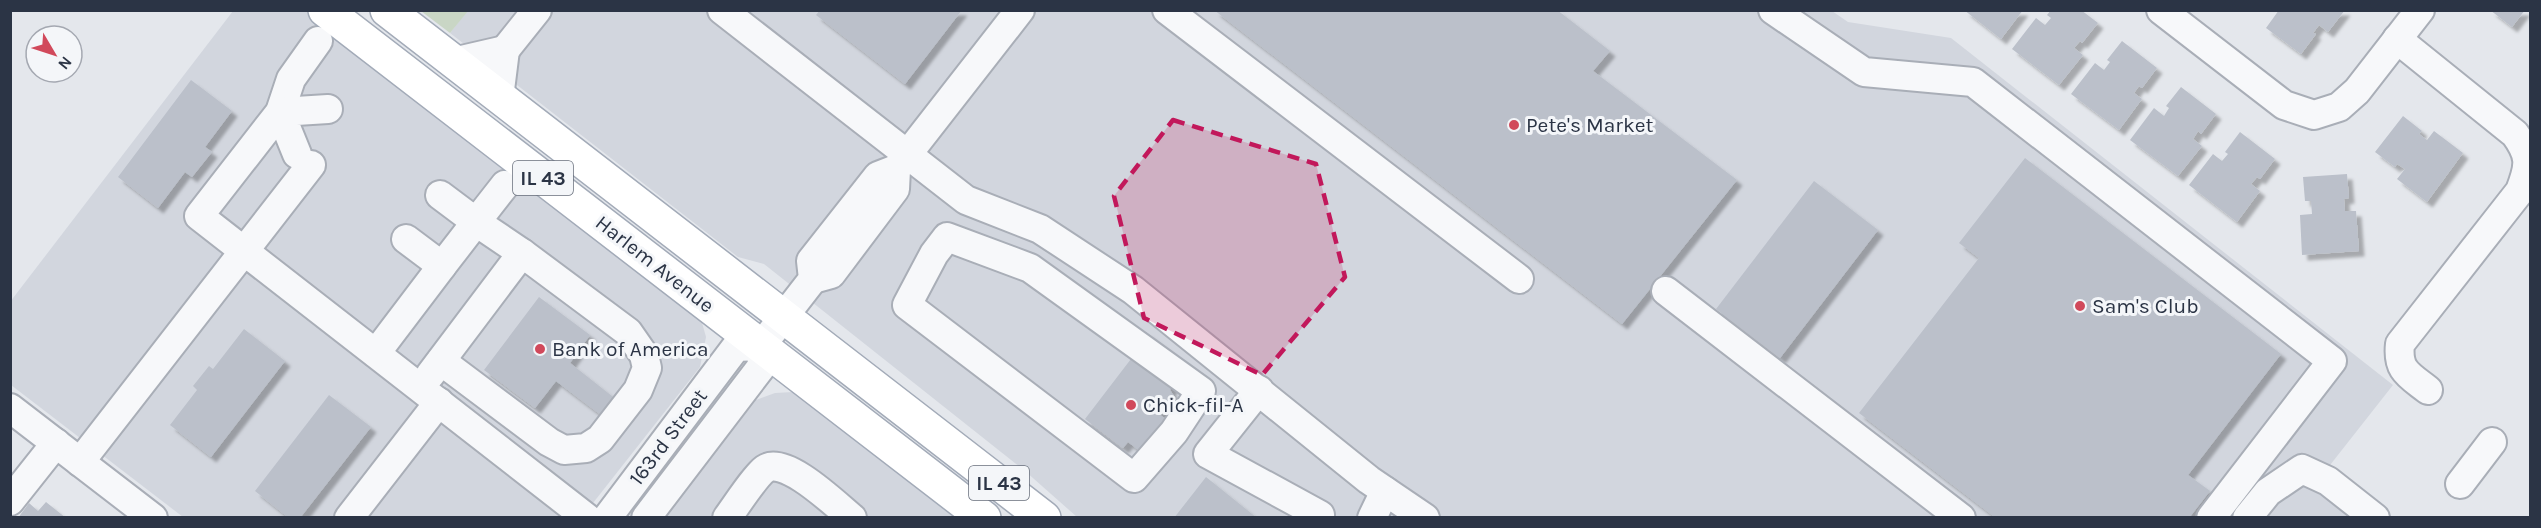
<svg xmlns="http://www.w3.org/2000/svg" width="2541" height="528" viewBox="0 0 2541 528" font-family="Karla,sans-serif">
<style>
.built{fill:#d2d6de}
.green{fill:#c9d6c5}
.building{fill:#bbc0ca;filter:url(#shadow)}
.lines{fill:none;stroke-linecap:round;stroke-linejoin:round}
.minor-casing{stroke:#a9aeb7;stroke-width:32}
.major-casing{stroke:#a3abb8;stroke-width:36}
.minor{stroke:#f7f8fa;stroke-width:28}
.major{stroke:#fff;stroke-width:33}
.marked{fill:#c2185b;fill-opacity:0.2;stroke:#c2185b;stroke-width:4.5;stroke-dasharray:12 8;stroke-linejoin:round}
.poi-dot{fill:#d1495b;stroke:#f4f6f9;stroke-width:2}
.labels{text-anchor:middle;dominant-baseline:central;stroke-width:6;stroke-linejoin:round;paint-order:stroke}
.shield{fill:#f4f6f9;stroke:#676e7b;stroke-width:1.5}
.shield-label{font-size:20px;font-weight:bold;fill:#2b3445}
.poi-label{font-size:21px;fill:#2b3445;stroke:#f4f6f9;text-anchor:start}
.street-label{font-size:21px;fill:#2b3445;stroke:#f4f6f9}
</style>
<defs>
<filter id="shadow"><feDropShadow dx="5.5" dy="5.5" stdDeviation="1.5" flood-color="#0004"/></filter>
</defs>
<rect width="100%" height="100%" fill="#e4e7ec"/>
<g class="built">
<polygon points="468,10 1832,11 1848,22 1951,38 2393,385 2312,488 2350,517 1077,517 1025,471 764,264 738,257 450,33"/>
<polygon points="233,11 307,11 699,312 706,337 700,367 582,517 183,517 11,385 10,302"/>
<polygon points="793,392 807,394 964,518 664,518 756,400 775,393"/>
</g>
<polygon class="green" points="421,11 468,11 450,33"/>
<g class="building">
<polygon points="820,10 962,10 905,84 816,15"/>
<polygon points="1214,10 1557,10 1610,51 1593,71 1737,180 1622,324"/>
<polygon points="1964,10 2023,10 2001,39"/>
<polygon points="2051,10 2081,10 2098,23 2082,43 2080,41 2074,48 2083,55 2059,85 2012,49 2036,18 2045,25 2051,18 2047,15"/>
<polygon points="2279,10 2345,10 2328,32 2319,25 2313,33 2316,34 2301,54 2266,28"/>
<polygon points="2490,10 2525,10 2512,27"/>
<polygon points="2122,41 2157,68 2142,88 2139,86 2134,93 2142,99 2119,130 2071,94 2095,63 2104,70 2110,62 2107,60"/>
<polygon points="191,80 232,111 205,147 212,152 192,177 185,172 158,208 118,177"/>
<polygon points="2181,87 2216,114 2201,134 2198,131 2193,139 2202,146 2178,176 2130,140 2154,108 2164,116 2169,108 2166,106"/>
<polygon points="2403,116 2422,131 2419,134 2427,140 2434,131 2463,153 2427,202 2397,179 2405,169 2397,164 2395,167 2375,152"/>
<polygon points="2240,132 2275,159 2260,179 2257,177 2251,184 2260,191 2237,222 2189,185 2213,154 2222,161 2228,154 2225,152"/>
<polygon points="2025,158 2281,354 2188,475 2210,491 2189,518 1996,518 1859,413 1979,258 1959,243"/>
<polygon points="2347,174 2349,198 2344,199 2345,211 2356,211 2359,251 2302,255 2300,215 2312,214 2311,201 2305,201 2303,177"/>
<polygon points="1814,181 1878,230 1780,358 1716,309"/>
<polygon points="539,297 590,335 570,363 622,404 609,421 556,381 535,408 484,370"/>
<polygon points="244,329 285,361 211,457 170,425 197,390 193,386 209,366 213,369"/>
<polygon points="1146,332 1189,366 1170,390 1174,396 1160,415 1166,419 1141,452 1128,442 1123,448 1085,419 1134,355 1130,352"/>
<polygon points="329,395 371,427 300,518 289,518 255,491"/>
<polygon points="1206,477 1257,518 1174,518"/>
<polygon points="46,502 66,518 18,518 29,503 38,511"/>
</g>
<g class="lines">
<g class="minor-casing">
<g id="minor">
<polyline points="722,10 966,200 1040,229 1133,290 1369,480 1425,518"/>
<polyline points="1167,10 1519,279"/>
<polyline points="1773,10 1864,72 1973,82 2332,361 2211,518"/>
<polyline points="2161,10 2284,105 2314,115 2339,107 2357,91 2420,10"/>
<path d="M 2397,39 L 2515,134 C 2531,156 2530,165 2520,191 L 2400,344 C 2397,371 2409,375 2428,390"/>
<polyline points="318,41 291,79 280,112 199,216 587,518"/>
<polyline points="505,50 537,10"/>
<polyline points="453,62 505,50 499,98"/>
<polyline points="297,154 280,112 328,109"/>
<polyline points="440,195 476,222 505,185"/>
<polygon points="947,237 1030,268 1201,391 1174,432 1134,478 907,305 934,254"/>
<polyline points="406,239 442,266 476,222 522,253 628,332 644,355 647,368 638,390 600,439 586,448 564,450 549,442 441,361"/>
<polyline points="813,279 831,274 895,189 896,169"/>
<polyline points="1666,291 1961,518"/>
<polyline points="376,353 442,266"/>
<polyline points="430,375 522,253"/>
<polyline points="1259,390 1208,454 1320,515 1318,518"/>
<polyline points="10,408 153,518"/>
<polyline points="80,462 311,165"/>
<polyline points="2460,484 2492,442"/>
<polyline points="10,501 56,443"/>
<polyline points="349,518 439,402"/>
<polyline points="607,518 736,347 761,346"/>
<polyline points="646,518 762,366 761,346 813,279 811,261 878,176 896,169 1020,10"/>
<path d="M 727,518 C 736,506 755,476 765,469 C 785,455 836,505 852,518"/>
<polyline points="1372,518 1385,491"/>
<polyline points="2247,518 2268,492 2302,469 2328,481 2375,518"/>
</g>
</g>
<g class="major-casing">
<g id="major">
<polyline points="325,10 984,518"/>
<polyline points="387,10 1044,518"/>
</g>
</g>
<use href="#minor" class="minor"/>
<use href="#major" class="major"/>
</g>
<path class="marked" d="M 1173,120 L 1316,164 L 1345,277 L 1262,375 L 1144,318 L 1114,196 Z"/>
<g class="poi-dot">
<circle cx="1514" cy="125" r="6"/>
<circle cx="2080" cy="306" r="6"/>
<circle cx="540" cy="349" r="6"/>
<circle cx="1131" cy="405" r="6"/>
</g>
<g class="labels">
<g class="shield">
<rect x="513" y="161" width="60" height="34" rx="4.5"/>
<rect x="969" y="466" width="60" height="34" rx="4.5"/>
</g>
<g class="shield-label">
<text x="543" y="178">IL 43</text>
<text x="999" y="483">IL 43</text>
</g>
<g class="poi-label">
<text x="1526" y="125">Pete's Market</text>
<text x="2092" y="306">Sam's Club</text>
<text x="552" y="349">Bank of America</text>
<text x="1143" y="405">Chick-fil-A</text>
</g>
<g class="street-label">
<text transform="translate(655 264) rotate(38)">Harlem Avenue</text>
<text transform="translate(668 437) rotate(-53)">163rd Street</text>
</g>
</g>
<rect width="2541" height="528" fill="none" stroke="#2b3445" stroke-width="24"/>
<g transform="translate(54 54) rotate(129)"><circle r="28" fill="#f4f6f9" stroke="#a4a8b1" stroke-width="1.5"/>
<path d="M0-4.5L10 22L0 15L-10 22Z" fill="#d1495b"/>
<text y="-9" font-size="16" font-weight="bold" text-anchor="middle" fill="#2b3445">N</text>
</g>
</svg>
